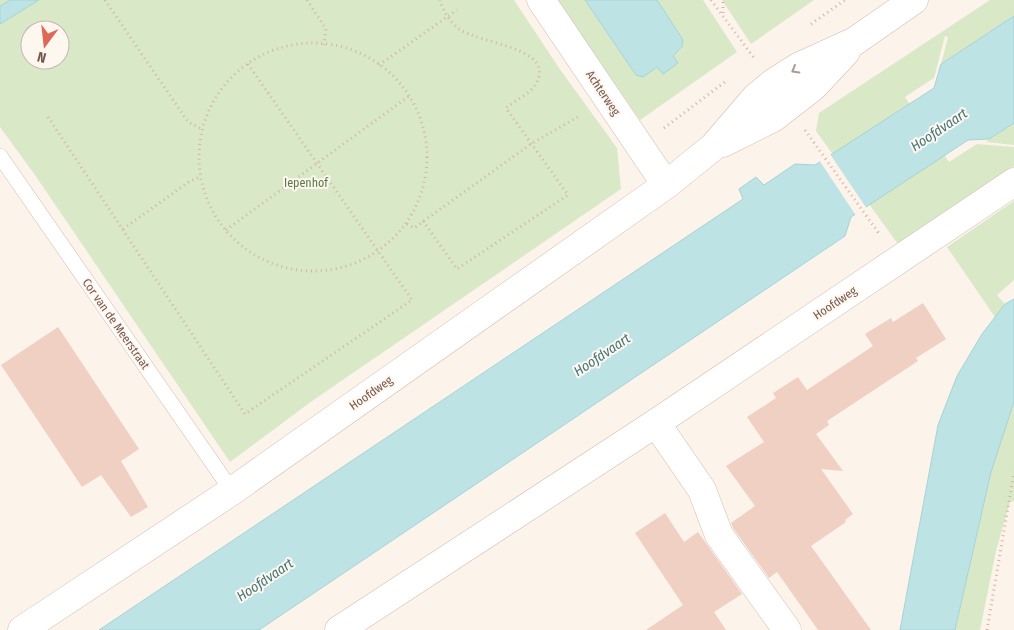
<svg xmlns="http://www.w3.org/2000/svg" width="1014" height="630" viewBox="0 0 1014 630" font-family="'Fira Sans Condensed',sans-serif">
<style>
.green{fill:#d9e9c8;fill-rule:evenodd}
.water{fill:#bee3e5;stroke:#a5d3d6}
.pier{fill:#fcf3ea}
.building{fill:#f0d0c2}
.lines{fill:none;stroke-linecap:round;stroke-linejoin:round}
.lane-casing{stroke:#d0bcb2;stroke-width:16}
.street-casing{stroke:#d0bcb2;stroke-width:29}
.secondary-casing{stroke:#d2bcb0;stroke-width:29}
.path{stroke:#d5b3a5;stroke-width:3;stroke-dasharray:1 4;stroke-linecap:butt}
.lane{stroke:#fff;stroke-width:15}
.street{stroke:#fff;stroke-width:28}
.secondary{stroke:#fff;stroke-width:28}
.oneway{stroke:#ac9b95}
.labels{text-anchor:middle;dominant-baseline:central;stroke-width:4;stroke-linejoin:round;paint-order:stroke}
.street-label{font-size:12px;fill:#75584e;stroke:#fef7f0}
.park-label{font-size:12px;fill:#5b7a46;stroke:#fef7f0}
.water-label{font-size:14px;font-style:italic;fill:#427679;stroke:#fef7f0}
</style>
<rect width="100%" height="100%" fill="#fcf3ea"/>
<g class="green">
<path d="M 0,0 L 514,0 L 559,68 L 617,148 L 621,189 L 312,401 L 230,462 L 35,175 L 0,127 ZM 30,30 L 60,30 L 60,60 L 30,60 Z"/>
<polygon points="556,0 585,0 636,75 644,76 657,67 663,74 678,63 673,56 682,48 683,40 657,0 703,0 737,52 640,120"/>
<polygon points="722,0 814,0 751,44"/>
<polygon points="990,0 1014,0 1014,16 941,64 948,37 945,36 934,78 905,97 949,162 977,144 1014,147 1014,166 898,244 816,131 819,113"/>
<polygon points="1014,123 1014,145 986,142 989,139"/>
<polygon points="1014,201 1014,280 997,295 1005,304 995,317 947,247"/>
<polygon points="1014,402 1014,501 1010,502 996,551 980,630 955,630 991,472"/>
</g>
<g class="water">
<polygon points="10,0 39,0 0,24 0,6"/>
<polygon points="585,0 657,0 683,40 682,47 673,56 678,63 663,74 657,67 643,77 636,75"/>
<polygon points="1014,16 1014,123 989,139 968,140 872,203 851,217 845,236 259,630 99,630 743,199 739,189 756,177 764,185 795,164 815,165 934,88 941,64"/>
<polygon points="1014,299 1014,402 991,472 955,630 900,630 938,425 957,376 982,334 1005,304"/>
</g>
<polygon class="pier" points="830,154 867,209 857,217 819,160"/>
<g class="building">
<polygon points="923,303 946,339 916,358 918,361 827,421 829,425 816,434 843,471 821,469 853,514 845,520 846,522 811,546 871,630 818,630 777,572 769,578 733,528 731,523 755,506 726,466 764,442 747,417 776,398 773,393 798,377 807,390 873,346 865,334 891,318 893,322"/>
<polygon points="58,327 139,449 121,461 148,507 131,517 101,475 82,487 1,365"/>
<polygon points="665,513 684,542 698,532 742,594 714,612 726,630 646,630 683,605 635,533"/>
</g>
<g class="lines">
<g class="lane-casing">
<polyline id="lane" points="0,156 232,491"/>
</g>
<g class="street-casing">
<g id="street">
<polyline points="541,0 666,185"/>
<polyline points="656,423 702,490 719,535 787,630"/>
<polyline points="339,630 656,423 1014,182"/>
</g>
</g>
<g class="secondary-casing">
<g id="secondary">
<polyline points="723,143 773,118 813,87 846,52"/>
<polyline points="22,630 232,491 666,185 713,147 755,98 773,83 798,67 855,41 914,0"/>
</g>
</g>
<g class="path">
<polyline points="105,0 188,122 202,129"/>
<polyline points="307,0 326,29 324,45"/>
<polyline points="711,0 754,58"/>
<polyline points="723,2 723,16"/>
<polyline points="811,24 845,0"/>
<circle cx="313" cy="157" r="114"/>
<polyline points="379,65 457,10"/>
<polyline points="48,117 245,414 412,300 248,64"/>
<polyline points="664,128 725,82"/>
<polyline points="805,130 880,235"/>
<path d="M 423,221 L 457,269 L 568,195 L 506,108 C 514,101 531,93 536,84 C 557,47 479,44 459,29 C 450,22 443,11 440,0"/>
<polyline points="407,224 414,228 531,144 581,115"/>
<polyline points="123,229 190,181 200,177"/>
<polyline points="226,230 409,96"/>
<polyline points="987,630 1014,472"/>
</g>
<use href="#lane" class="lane"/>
<use href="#street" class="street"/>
<use href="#secondary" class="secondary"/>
</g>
<defs><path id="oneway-chevron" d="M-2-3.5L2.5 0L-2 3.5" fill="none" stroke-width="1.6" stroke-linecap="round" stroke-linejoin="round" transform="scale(1.25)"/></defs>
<use class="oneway" href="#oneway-chevron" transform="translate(795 70) rotate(150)"/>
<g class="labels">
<g class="street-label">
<text transform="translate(603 93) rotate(56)">Achterweg</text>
<text transform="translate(835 303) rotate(-34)">Hoofdweg</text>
<text transform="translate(116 324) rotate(55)">Cor van de Meerstraat</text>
<text transform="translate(371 393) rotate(-35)">Hoofdweg</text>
</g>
<g class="park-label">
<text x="306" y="183">Iepenhof</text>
</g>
<g class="water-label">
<text transform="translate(939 130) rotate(-34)">Hoofdvaart</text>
<text transform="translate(602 355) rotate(-34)">Hoofdvaart</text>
<text transform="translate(265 580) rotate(-34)">Hoofdvaart</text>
</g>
</g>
<g transform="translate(45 45) rotate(195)"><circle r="24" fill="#fef7f0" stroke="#c7b7af"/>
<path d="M0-4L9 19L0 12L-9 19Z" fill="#df6755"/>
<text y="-8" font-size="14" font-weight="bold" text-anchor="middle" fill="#75584e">N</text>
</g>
</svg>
